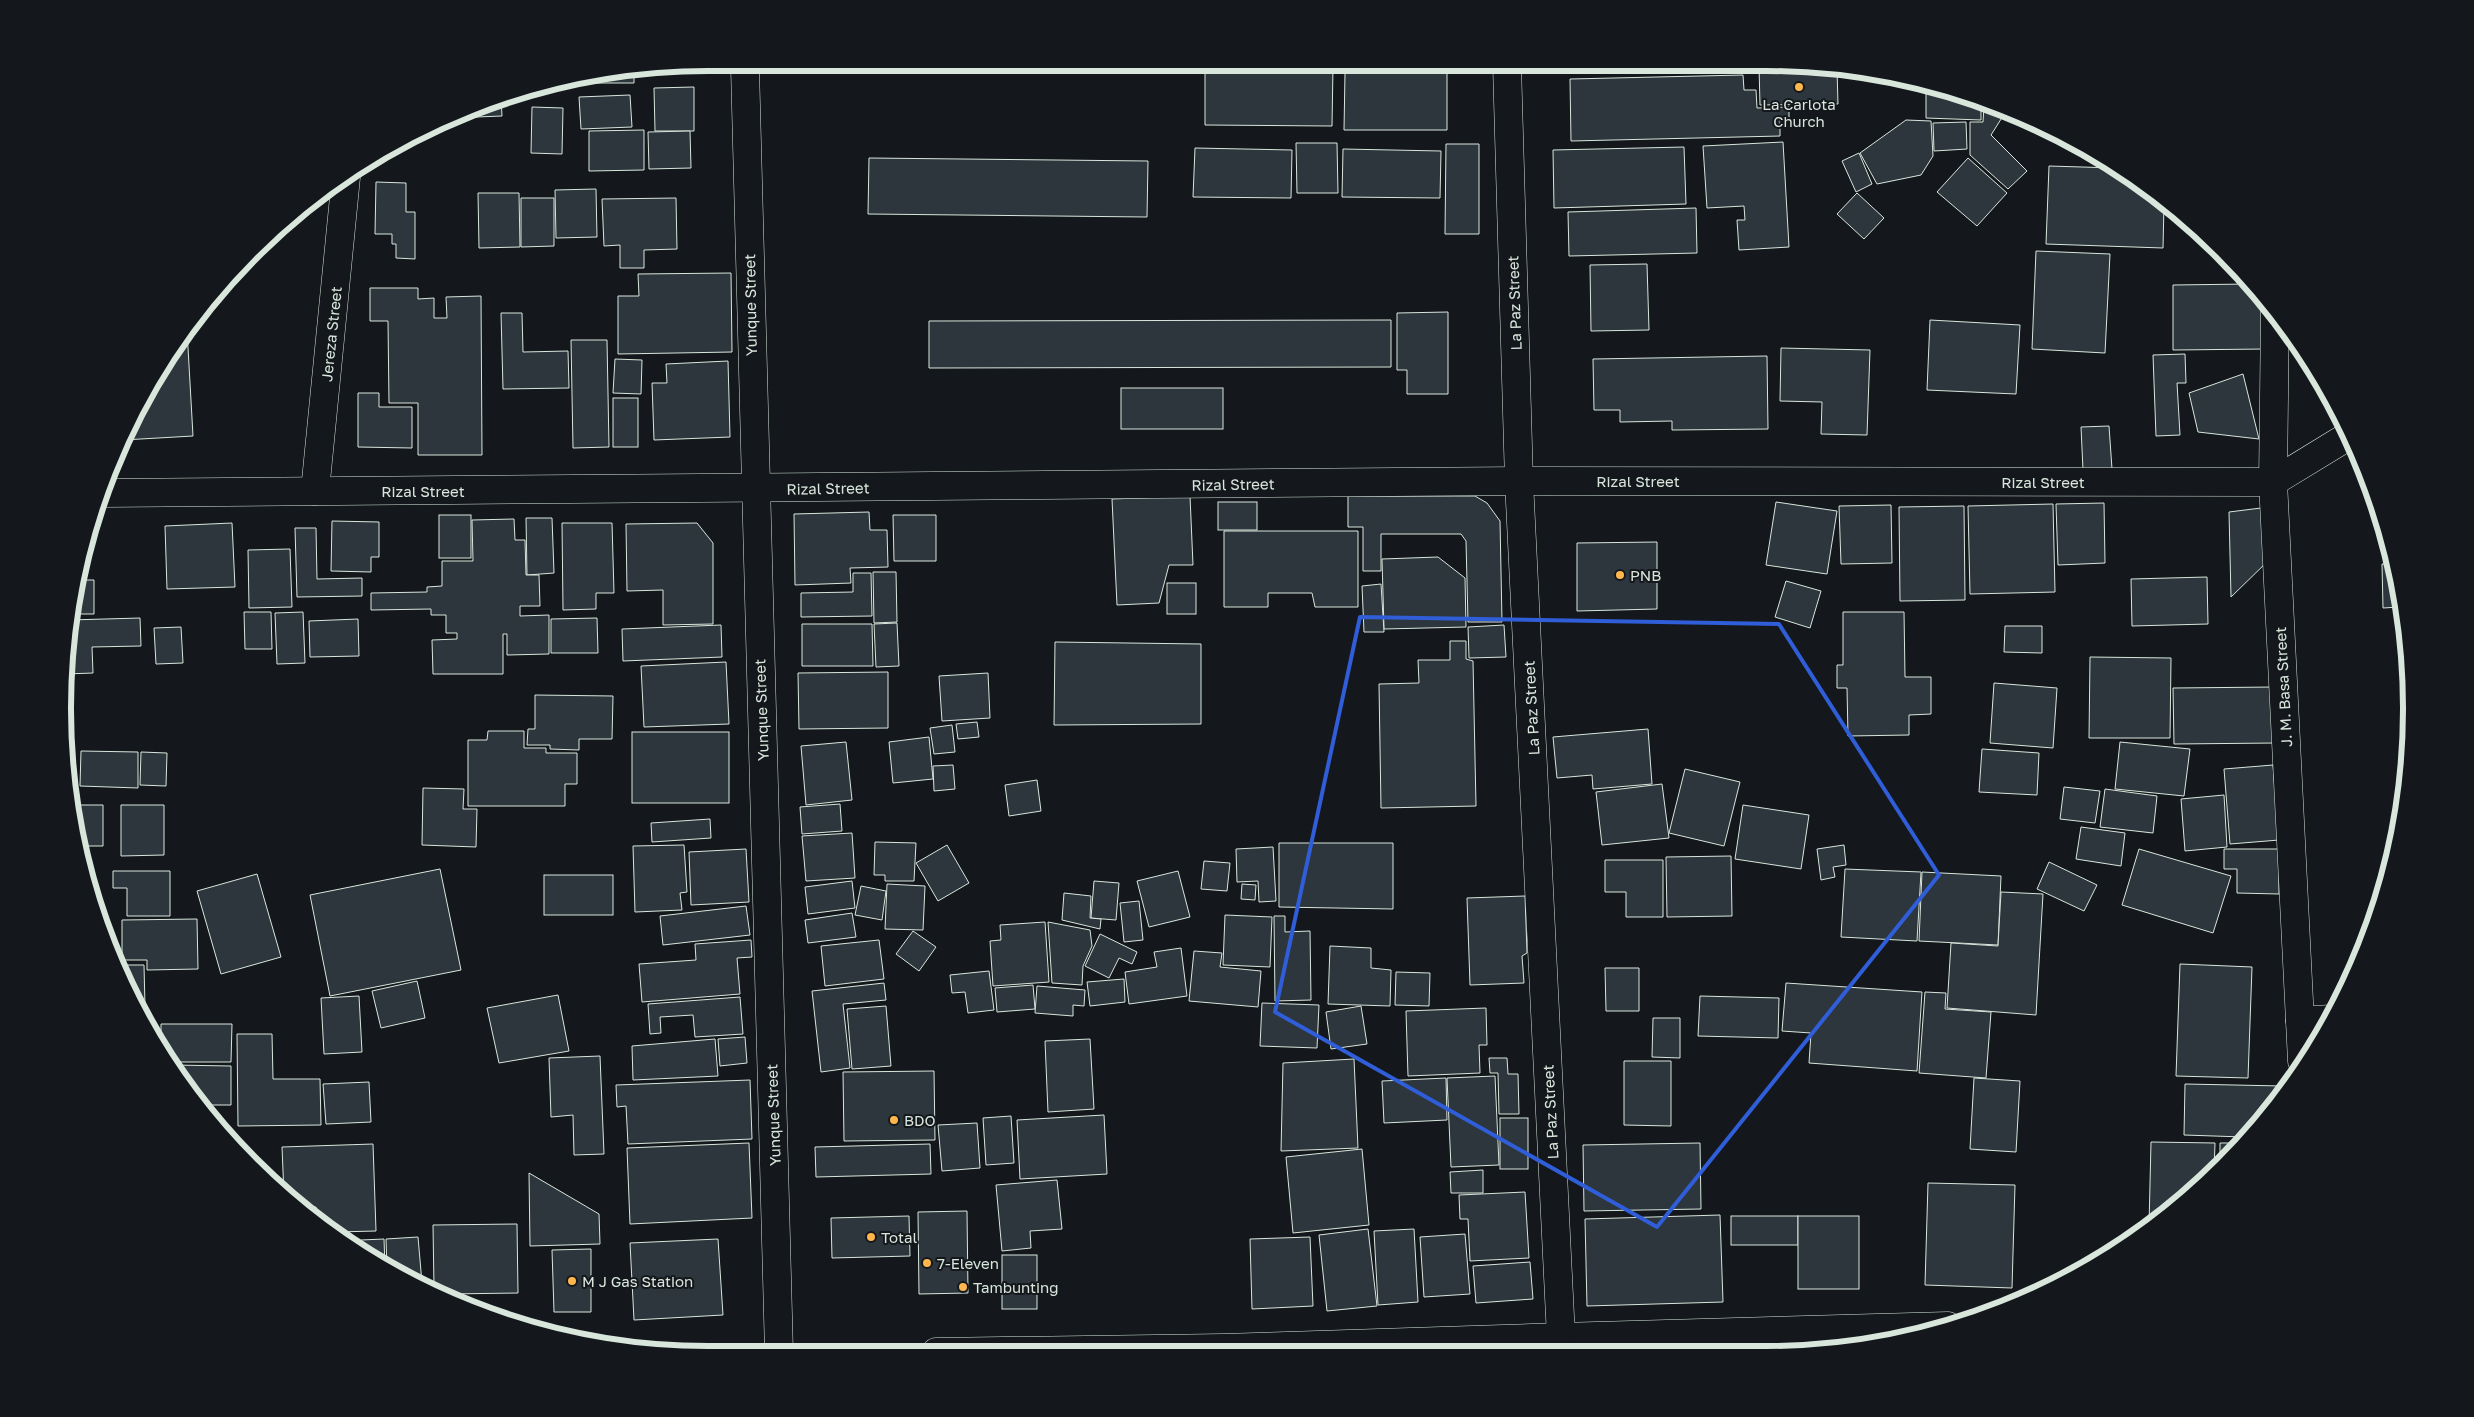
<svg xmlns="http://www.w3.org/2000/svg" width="2474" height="1417" viewBox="0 0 2474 1417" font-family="'Golos Text',sans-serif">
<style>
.building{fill:#2c363c;stroke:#d8e6dc}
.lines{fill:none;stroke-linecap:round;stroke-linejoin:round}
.minor-casing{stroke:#d8e6dc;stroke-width:29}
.major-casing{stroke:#d8e6dc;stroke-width:29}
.minor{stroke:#14181c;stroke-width:28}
.major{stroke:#14181c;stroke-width:28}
.marked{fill:none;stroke:#305dd8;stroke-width:4;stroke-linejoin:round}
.poi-dot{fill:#ffb74d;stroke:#14181c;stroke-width:2}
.labels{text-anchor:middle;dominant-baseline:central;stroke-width:4;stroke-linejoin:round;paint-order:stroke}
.poi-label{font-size:15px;fill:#d8e6dc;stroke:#14181c;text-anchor:start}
.street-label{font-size:15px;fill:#d8e6dc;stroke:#14181c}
.rim{fill:none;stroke:#d8e6dc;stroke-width:6}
</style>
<rect width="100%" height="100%" fill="#14181c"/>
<g class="building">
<polygon points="1807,64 1837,69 1838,104 1760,105 1759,66 1584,70 1584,65"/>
<polygon points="1205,66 1333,66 1332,126 1205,125"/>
<polygon points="624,68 634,68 634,83 560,83"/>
<polygon points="1345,73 1447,73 1447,130 1344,130"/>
<polygon points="1743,75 1744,90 1756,90 1757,108 1789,107 1789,120 1780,120 1780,136 1571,141 1570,79"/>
<polygon points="694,87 694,131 655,131 654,88"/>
<polygon points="1926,87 1939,87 1981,105 1981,120 1926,118"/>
<polygon points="630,95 632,127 581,129 579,97"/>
<polygon points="501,97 502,116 451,118"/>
<polygon points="1984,106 2003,116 1991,135 2027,171 2008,189 1970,155 1970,122 1983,122"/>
<polygon points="532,107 563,108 562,154 531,153"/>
<polygon points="1906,120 1931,121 1933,156 1921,175 1877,184 1860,153"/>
<polygon points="1966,122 1967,149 1934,151 1933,123"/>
<polygon points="644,130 644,170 589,171 589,131"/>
<polygon points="690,131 691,168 649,169 648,132"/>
<polygon points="1783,142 1789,247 1739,250 1737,220 1745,220 1744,206 1707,208 1703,146"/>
<polygon points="1296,143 1337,143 1338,193 1297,193"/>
<polygon points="1446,144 1479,144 1479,234 1445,234"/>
<polygon points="1684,147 1686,204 1554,208 1553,150"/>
<polygon points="1195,148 1292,150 1291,198 1193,197"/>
<polygon points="1343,149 1441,151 1440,198 1342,197"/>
<polygon points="1859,153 1872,184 1856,192 1842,161"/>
<polygon points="869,158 1148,161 1147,217 868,214"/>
<polygon points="1968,158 2007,193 1977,226 1937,192"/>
<polygon points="2049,166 2115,168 2164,204 2163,248 2046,244"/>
<polygon points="376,182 406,183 406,212 415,212 415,259 396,258 396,244 392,244 392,234 375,234"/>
<polygon points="596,189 597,237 556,238 555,190"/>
<polygon points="478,193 519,193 520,247 479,248"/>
<polygon points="1857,193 1884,218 1864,239 1837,214"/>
<polygon points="521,198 554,198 554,246 521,247"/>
<polygon points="676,198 677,249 644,250 644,268 620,268 620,245 604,246 602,199"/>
<polygon points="1696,208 1697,253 1569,256 1568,212"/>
<polygon points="2036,251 2110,254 2105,353 2032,349"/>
<polygon points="1647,264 1649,330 1591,331 1590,265"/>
<polygon points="731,273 732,352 618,354 618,296 639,296 638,274"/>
<polygon points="2249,284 2264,301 2265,349 2173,350 2173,285"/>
<polygon points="370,288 418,288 418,299 434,298 434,318 447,318 446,297 481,296 482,455 418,455 418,403 389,403 388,321 370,321"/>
<polygon points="1448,312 1448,394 1407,394 1407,370 1397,370 1397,313"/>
<polygon points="501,313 522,313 523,352 568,351 569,388 503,389"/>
<polygon points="1391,320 1391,367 929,368 929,321"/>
<polygon points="1930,320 2020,325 2016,394 1927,390"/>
<polygon points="187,330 193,436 123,440 129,423 172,349"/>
<polygon points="571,340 607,340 609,447 573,448"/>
<polygon points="1781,348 1870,350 1867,435 1821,434 1822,402 1780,401"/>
<polygon points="2185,354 2186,383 2177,383 2180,435 2156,436 2153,355"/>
<polygon points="1767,356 1768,429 1672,430 1672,421 1620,422 1620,410 1594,410 1593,359"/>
<polygon points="615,359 642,360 641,394 613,393"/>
<polygon points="728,361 730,437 654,440 652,383 667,383 666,364"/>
<polygon points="2243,374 2259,439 2198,432 2189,393"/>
<rect x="1121" y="388" width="102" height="41"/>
<polygon points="358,393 379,393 379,407 412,407 412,448 358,447"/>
<rect x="613" y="398" width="25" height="49"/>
<polygon points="2109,426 2112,469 2083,470 2081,427"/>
<polygon points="1190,496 1193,565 1169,565 1159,603 1117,605 1112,499"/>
<polygon points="1348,496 1475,496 1487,503 1500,521 1502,622 1468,622 1466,541 1461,534 1381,534 1381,571 1363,571 1363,527 1348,527"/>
<rect x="1218" y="502" width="39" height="28"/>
<polygon points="1776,502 1837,511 1827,574 1766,565"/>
<polygon points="2104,503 2105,563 2058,565 2056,504"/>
<polygon points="2053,504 2055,592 1970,594 1968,506"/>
<polygon points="1891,505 1892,563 1841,564 1839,506"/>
<polygon points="1964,506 1965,600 1900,601 1899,507"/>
<polygon points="2269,507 2270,559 2231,597 2229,512"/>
<polygon points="869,512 870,530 887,530 888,567 850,568 851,583 795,585 794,514"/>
<rect x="439" y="515" width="32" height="43"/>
<polygon points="893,515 936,515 936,561 894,561"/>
<polygon points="526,518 552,518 554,573 527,575"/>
<polygon points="514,519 515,540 525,540 526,575 539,575 540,606 520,606 520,616 549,615 549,654 507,655 507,634 503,634 503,674 433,674 432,640 457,639 457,633 446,633 446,615 431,615 431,609 371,610 371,593 427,592 427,587 442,586 442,561 473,561 472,520"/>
<polygon points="332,521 379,522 379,557 371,557 371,572 331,571"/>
<polygon points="232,523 235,587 167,589 165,526"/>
<polygon points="562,523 612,523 614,593 596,593 596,609 563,610"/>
<polygon points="697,523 713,543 713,624 663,625 663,590 627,591 626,524"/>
<polygon points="295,528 316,528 317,579 362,578 362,596 297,597"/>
<polygon points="1224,531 1358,531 1358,607 1315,607 1312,593 1268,593 1268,607 1224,607"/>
<polygon points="1657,542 1657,609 1577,611 1577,543"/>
<polygon points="290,549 292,607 249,608 248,550"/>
<polygon points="1438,557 1465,578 1466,627 1384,629 1382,559"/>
<polygon points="2382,564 2393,564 2400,607 2383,608"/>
<polygon points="873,572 896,572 897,622 874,623"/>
<polygon points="853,573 871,573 872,616 801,617 801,593 853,592"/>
<polygon points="2207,577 2208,624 2132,626 2131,579"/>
<polygon points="77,580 94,580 94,614 70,614"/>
<polygon points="1786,581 1821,591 1810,628 1775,617"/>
<rect x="1167" y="583" width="29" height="31"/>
<polygon points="1381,584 1384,632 1364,632 1362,586"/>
<polygon points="244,612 271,612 272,649 245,649"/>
<polygon points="303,612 305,663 277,664 275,613"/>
<polygon points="1843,612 1904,612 1905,677 1931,677 1931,714 1909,715 1909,735 1848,736 1847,688 1837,688 1837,665 1843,665"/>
<polygon points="140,618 141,646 92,647 93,673 66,674 69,620"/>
<polygon points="597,618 598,653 551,653 551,619"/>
<polygon points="358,619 359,656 310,657 309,621"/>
<polygon points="897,623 899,666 876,667 874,624"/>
<polygon points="802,624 872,624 873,666 802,666"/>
<polygon points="721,625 722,657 623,661 622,629"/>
<polygon points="1504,625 1506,657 1469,658 1468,627"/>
<polygon points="2005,626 2042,626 2042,653 2004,652"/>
<polygon points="181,627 183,663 156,664 154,628"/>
<polygon points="1450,641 1466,641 1466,659 1473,661 1476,806 1381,808 1379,684 1419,683 1418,660 1450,660"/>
<polygon points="1055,642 1201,644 1201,724 1054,725"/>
<polygon points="2090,657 2171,658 2170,738 2089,738"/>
<polygon points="726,662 729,724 644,727 641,666"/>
<polygon points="888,672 888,728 799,729 798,673"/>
<polygon points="988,673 990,718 942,721 939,676"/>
<polygon points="1994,683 2057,688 2053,748 1990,743"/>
<polygon points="2275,687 2276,743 2174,744 2173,688"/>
<polygon points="535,695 613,696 612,739 579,739 579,750 550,749 550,745 527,745 528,729 535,729"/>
<polygon points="977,722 979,737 958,739 956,724"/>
<polygon points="952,725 955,752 934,754 930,728"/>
<polygon points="1648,729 1652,784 1593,789 1592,775 1557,778 1553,737"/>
<polygon points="488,731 524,731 524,748 546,748 546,753 577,753 577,784 565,784 565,806 468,806 468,740 487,740"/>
<rect x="632" y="732" width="97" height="71"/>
<polygon points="929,737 933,779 893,783 889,742"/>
<polygon points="846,742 852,800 806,805 801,746"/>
<polygon points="2120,742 2190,749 2184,796 2115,789"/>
<polygon points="64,745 74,745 74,773 67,773"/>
<polygon points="1982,749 2039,753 2037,795 1979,792"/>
<polygon points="81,751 138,752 138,788 80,786"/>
<polygon points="141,752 167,753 166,786 140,785"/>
<polygon points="953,765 955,789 934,791 933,766"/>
<polygon points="2273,765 2279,840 2230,844 2224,769"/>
<polygon points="1685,769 1740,782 1724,846 1669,833"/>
<polygon points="1037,780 1041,811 1009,816 1005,785"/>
<polygon points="1662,784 1669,838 1602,845 1596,792"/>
<polygon points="2064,787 2100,791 2095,823 2060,819"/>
<polygon points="423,788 464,789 463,809 477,809 476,847 422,845"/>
<polygon points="2105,789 2157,796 2153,833 2100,827"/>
<polygon points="2224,795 2227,847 2185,851 2181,799"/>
<polygon points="840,804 842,831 802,834 800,807"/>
<polygon points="71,805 103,805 103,846 78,846"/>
<polygon points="121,805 164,805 164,855 121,856"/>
<polygon points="1743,805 1809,815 1801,869 1735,859"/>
<polygon points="710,819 711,838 652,842 651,823"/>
<polygon points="2081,827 2125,833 2121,866 2076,859"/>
<polygon points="852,833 855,878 806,881 802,836"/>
<polygon points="875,842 916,843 914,881 885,881 885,875 874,875"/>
<polygon points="1279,843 1393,843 1393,909 1279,907"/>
<polygon points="684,845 687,892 680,893 682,910 635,912 633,846"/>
<polygon points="947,845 969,883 938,901 916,863"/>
<polygon points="1844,845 1846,865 1833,867 1835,877 1821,880 1817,849"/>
<polygon points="1273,847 1276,901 1259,902 1258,881 1237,882 1236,849"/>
<polygon points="746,849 749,902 691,905 689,852"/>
<polygon points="2139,849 2231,876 2213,933 2122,905"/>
<polygon points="2224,849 2279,849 2279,894 2237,893 2237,869 2224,869"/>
<polygon points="1731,856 1732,916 1667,917 1666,857"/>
<polygon points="1605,860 1663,860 1663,917 1626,917 1626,892 1605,892"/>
<polygon points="1204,861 1230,863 1227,891 1201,889"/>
<polygon points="2049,862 2097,885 2084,911 2037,889"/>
<polygon points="440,869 461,970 330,996 310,895"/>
<polygon points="1845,869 1921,872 1917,941 1841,937"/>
<polygon points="113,871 170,871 170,916 127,916 127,888 113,888"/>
<polygon points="1178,871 1190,917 1149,927 1137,881"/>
<polygon points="1922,872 2001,876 1998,945 1919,941"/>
<polygon points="257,874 281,957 221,974 197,891"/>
<rect x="544" y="875" width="69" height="40"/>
<polygon points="852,881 855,908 808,914 805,887"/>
<polygon points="1094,881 1119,883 1116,920 1091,918"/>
<polygon points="887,884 925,886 923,930 885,929"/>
<polygon points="1242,884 1256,885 1255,900 1241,899"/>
<polygon points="861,886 886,891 882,920 855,915"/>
<polygon points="2001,892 2043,894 2036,1015 1947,1008 1951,943 1998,946"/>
<polygon points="1064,893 1091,896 1090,918 1101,919 1100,929 1062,920"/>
<polygon points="1525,896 1527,953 1522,956 1524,983 1470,985 1467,898"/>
<polygon points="1139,901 1143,940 1124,942 1120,903"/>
<polygon points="746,906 750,935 663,945 660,916"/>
<polygon points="852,913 856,937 808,943 805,920"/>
<polygon points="1225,915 1272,917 1270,967 1223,965"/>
<polygon points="1274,916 1285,916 1285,932 1310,931 1311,1000 1275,1001"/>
<polygon points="197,919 198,969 147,970 147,960 122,960 122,920"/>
<polygon points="1045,922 1049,982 993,986 990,941 1001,940 1000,925"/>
<polygon points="1048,922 1090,930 1092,946 1083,966 1082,985 1052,983"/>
<polygon points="913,931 936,947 919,971 896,954"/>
<polygon points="1100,934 1137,952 1132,964 1119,958 1109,978 1085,966"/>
<polygon points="751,940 752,957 737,958 740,994 642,1002 639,964 696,960 695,944"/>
<polygon points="879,940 884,979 825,986 821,946"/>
<polygon points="107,941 117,941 118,965 144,965 145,1007 137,1007 112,955"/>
<polygon points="1330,946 1371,948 1371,968 1391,970 1390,1006 1328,1004"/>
<polygon points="1181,948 1187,996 1129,1004 1125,972 1157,967 1154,952"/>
<polygon points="1194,951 1222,953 1220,967 1261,971 1258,1007 1189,1001"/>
<polygon points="2180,964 2252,967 2248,1078 2176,1076"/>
<polygon points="1605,968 1639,968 1639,1011 1606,1011"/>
<polygon points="989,971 994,1010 968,1013 965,992 952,993 950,975"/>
<polygon points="1396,972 1430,973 1429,1006 1395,1005"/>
<polygon points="1124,979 1125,1002 1090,1006 1087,982"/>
<polygon points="417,981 425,1018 381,1028 372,991"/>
<polygon points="884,983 886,1000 843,1004 850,1068 821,1072 812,991"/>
<polygon points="1786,983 1922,992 1917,1071 1809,1063 1811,1033 1782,1031"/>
<polygon points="1033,985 1035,1009 997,1012 995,988"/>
<polygon points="1037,986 1085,990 1084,1006 1073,1005 1073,1016 1035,1013"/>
<polygon points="1925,992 1946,993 1945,1009 1991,1012 1986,1078 1919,1073"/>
<polygon points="558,995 569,1051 499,1063 487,1008"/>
<polygon points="359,996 362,1052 324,1054 321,998"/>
<polygon points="1700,996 1779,998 1778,1038 1698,1036"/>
<polygon points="740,997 743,1034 695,1037 693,1015 660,1017 661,1033 650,1034 648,1004"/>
<polygon points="1262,1003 1319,1005 1317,1048 1260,1046"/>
<polygon points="886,1006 891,1066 852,1069 847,1009"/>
<polygon points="1361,1006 1367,1044 1331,1049 1326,1012"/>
<polygon points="1486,1008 1487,1045 1479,1045 1480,1073 1408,1076 1406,1011"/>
<polygon points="141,1015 149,1015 149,1032"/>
<polygon points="1653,1018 1680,1018 1680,1058 1652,1057"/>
<polygon points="161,1024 232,1024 231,1062 171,1062 161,1048"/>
<polygon points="237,1034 272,1034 273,1079 320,1079 321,1125 238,1126"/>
<polygon points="745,1037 747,1063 720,1066 718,1039"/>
<polygon points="715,1039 718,1076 633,1080 632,1046"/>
<polygon points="1090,1039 1094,1109 1048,1112 1045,1041"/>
<polygon points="600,1056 604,1154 574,1155 573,1115 551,1117 549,1058"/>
<polygon points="1489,1058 1507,1058 1508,1074 1518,1074 1519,1114 1499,1114 1498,1073 1490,1073"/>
<polygon points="1354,1059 1358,1148 1281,1151 1283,1063"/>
<polygon points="1624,1061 1671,1061 1671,1126 1624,1125"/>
<polygon points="173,1065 231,1066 231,1105 201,1105"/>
<polygon points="934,1071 935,1140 844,1141 843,1072"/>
<polygon points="1495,1076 1499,1165 1451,1167 1447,1078"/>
<polygon points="1446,1078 1447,1120 1384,1123 1382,1081"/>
<polygon points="1974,1078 2020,1081 2016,1152 1970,1149"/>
<polygon points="750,1080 752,1139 628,1144 626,1106 617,1107 616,1085"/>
<polygon points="369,1082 371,1122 326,1124 323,1084"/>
<polygon points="2185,1084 2283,1086 2244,1137 2184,1135"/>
<polygon points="1104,1115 1107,1174 1020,1179 1017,1120"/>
<polygon points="1011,1116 1014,1163 986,1165 983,1118"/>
<rect x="1500" y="1118" width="28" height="51"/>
<polygon points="977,1123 980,1168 942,1171 938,1125"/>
<polygon points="2151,1142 2215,1143 2214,1172 2149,1226"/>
<polygon points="749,1143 752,1218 630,1224 627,1148"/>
<polygon points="1700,1143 1701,1209 1584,1211 1583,1145"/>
<polygon points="2220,1143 2239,1143 2220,1168"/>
<polygon points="373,1144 376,1231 336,1232 317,1219 316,1207 301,1208 284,1195 282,1147"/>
<polygon points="930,1144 931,1174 816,1177 815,1147"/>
<polygon points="1362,1149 1369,1225 1293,1233 1286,1157"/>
<polygon points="1483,1170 1483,1193 1451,1193 1450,1172"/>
<polygon points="529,1173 599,1214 600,1244 530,1246"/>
<polygon points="1057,1180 1062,1229 1030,1231 1031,1248 1002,1251 996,1185"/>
<polygon points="1928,1183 2015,1185 2012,1288 1925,1285"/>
<polygon points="1525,1192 1529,1258 1470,1261 1468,1219 1460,1219 1459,1195"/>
<polygon points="967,1211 968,1293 919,1294 918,1212"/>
<polygon points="1720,1215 1723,1302 1587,1306 1585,1219"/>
<polygon points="909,1216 910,1256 832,1258 831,1218"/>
<rect x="1731" y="1216" width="67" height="29"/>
<rect x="1798" y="1216" width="61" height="73"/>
<polygon points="517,1224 518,1293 448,1294 434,1288 433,1225"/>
<polygon points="1368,1229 1377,1306 1327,1311 1319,1235"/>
<polygon points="1414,1229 1418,1302 1378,1305 1374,1231"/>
<polygon points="1465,1234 1470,1294 1424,1297 1420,1237"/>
<polygon points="418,1237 422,1283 387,1269 386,1239"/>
<polygon points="1310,1237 1313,1306 1252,1309 1250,1239"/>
<polygon points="384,1239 385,1268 361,1251 361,1240"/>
<polygon points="718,1239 723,1315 634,1320 630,1243"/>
<polygon points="359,1240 360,1249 347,1241"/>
<polygon points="591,1249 591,1312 554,1312 552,1250"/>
<rect x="1002" y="1255" width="35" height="54"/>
<polygon points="1530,1262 1533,1299 1476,1303 1473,1266"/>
</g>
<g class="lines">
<g class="minor-casing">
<g id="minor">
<polyline points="1507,65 1519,481 1561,1337 1948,1326"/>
<polyline points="2275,312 2273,482 2302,1061"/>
<polyline points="315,491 346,177"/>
<polyline points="103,493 1519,481 2273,482 2350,435"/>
<polyline points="2300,1021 2331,1019"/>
</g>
</g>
<g class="major-casing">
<g id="major">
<polyline points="745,68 779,1353"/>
<polyline points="936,1352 1223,1348 1561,1337 1562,1350"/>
</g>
</g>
<use href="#minor" class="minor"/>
<use href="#major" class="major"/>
</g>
<path class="marked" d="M 1360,617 L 1779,624 L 1939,875 L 1657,1227 L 1275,1012 Z"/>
<g class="poi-dot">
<circle cx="1799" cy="87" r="5"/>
<circle cx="1620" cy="575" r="5"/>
<circle cx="894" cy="1120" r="5"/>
<circle cx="871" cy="1237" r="5"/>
<circle cx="927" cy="1263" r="5"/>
<circle cx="572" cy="1281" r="5"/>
<circle cx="963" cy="1287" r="5"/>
</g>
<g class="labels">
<g class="poi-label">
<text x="1799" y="104" text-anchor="middle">La Carlota<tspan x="1799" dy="17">Church</tspan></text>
<text x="1630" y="575">PNB</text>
<text x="904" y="1120">BDO</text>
<text x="881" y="1237">Total</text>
<text x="937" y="1263">7-Eleven</text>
<text x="582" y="1281">M J Gas Station</text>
<text x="973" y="1287">Tambunting</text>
</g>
<g class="street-label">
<text transform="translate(1514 303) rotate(-92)">La Paz Street</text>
<text transform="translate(750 305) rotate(-91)">Yunque Street</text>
<text transform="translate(331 334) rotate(-84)">Jereza Street</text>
<text x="1638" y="481">Rizal Street</text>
<text x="2043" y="482">Rizal Street</text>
<text transform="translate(1233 484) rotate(-1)">Rizal Street</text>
<text transform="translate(828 488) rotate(-1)">Rizal Street</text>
<text x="423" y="491">Rizal Street</text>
<text transform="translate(2283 687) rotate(-93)">J. M. Basa Street</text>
<text transform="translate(1531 708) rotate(-93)">La Paz Street</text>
<text transform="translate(761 710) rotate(-92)">Yunque Street</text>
<text transform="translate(1550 1112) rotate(-93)">La Paz Street</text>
<text transform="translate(773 1115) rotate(-92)">Yunque Street</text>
</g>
</g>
<path d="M0 0H2474V1417H0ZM708 71H1766A637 637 0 0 1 2403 708V709A637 637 0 0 1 1766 1346H708A637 637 0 0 1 71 709V708A637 637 0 0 1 708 71Z" fill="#14181c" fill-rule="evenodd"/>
<path class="rim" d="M708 71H1766A637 637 0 0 1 2403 708V709A637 637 0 0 1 1766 1346H708A637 637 0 0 1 71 709V708A637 637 0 0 1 708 71Z"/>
</svg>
